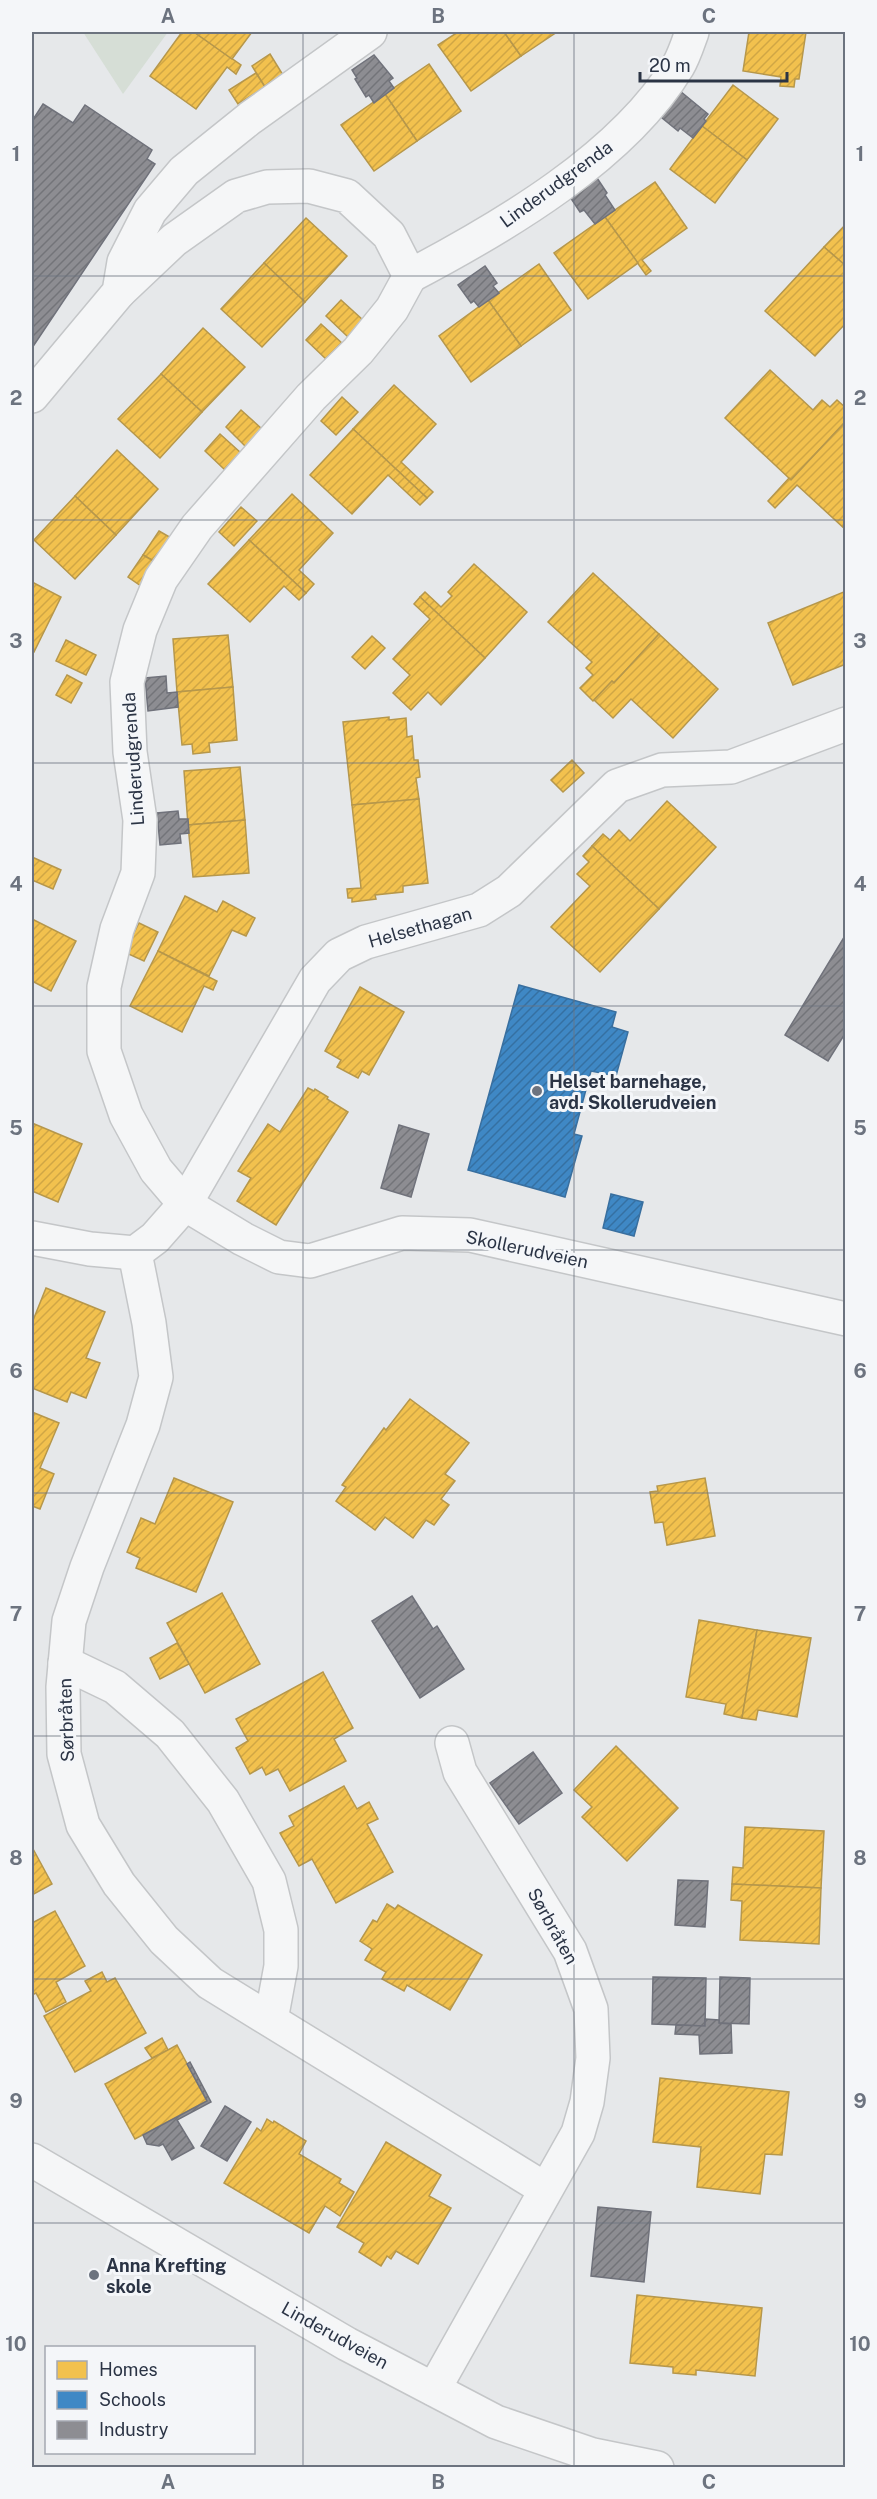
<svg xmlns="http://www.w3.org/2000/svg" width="877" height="2499" viewBox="0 0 877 2499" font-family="'Public Sans',sans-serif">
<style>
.green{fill:#d6ded6}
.homes{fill:url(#homes-hatch);stroke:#b6974b;stroke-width:1.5}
.schools{fill:url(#schools-hatch);stroke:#396f9f;stroke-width:1.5}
.industry{fill:url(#industry-hatch);stroke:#70727b;stroke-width:1.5}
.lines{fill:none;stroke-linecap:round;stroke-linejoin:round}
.minor-casing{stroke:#c4c6c8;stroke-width:36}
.minor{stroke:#f5f6f7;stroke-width:33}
.grid{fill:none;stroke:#6c737f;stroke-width:1.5;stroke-opacity:0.55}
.poi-dot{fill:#6c737f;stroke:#f4f6f9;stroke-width:2}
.labels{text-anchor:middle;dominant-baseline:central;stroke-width:6;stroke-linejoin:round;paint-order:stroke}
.street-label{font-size:18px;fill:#2b3445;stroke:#f4f6f9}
.poi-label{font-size:18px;font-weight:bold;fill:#2b3445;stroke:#f4f6f9;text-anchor:start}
.neatline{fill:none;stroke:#6c737f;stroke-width:2}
.grid-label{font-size:20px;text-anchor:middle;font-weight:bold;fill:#6c737f}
</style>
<defs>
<pattern id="homes-hatch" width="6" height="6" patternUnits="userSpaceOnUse" patternTransform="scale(1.5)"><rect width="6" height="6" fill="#f2c14e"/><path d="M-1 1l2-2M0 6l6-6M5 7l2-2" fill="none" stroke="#d0a645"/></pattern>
<pattern id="schools-hatch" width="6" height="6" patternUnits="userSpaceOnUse" patternTransform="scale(1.5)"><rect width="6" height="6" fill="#3f88c5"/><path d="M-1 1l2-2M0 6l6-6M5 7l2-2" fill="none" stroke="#3570a2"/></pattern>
<pattern id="industry-hatch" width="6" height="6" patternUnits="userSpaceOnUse" patternTransform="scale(1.5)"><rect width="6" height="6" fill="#8d8d92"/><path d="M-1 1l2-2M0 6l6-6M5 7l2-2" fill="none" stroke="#737479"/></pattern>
</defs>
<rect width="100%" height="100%" fill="#e6e8ea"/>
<polygon class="green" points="83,32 168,32 123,94"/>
<g class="homes">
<polygon points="182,32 194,32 241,65 236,74 227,67 196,109 150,76"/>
<polygon points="194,32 252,32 232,59"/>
<polygon points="458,32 504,32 521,56 471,91 438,45"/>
<polygon points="504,32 557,32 521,56"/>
<polygon points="749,32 806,32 799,79 795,79 794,87 780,86 781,77 743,71"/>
<polygon points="270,54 283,75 265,87 252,66"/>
<polygon points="429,64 461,111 417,141 385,94"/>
<polygon points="256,73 265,87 238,104 229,90"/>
<polygon points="733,85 778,119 747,160 702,126"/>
<polygon points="385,94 417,141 374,171 341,125"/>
<polygon points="702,126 747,160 715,203 670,169"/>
<polygon points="655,182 687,228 642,260 651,271 646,275 605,217"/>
<polygon points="605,217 638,263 588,299 554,253"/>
<polygon points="306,218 347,256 305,302 264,263"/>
<polygon points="846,224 846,266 824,247"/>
<polygon points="824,247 846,266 846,323 815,356 765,311"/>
<polygon points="264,263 305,302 262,347 221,309"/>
<polygon points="539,264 571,310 521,346 488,300"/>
<polygon points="341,300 363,320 348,337 326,316"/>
<polygon points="488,300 521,346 471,382 439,336"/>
<polygon points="321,324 343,344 327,360 306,340"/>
<polygon points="203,328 245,367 202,412 161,374"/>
<polygon points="770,370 813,410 822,400 830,407 837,400 846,408 846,421 791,480 725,418"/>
<polygon points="161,374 202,412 160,458 118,419"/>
<polygon points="394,385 436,424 401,462 433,492 427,498 353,429"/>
<polygon points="342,397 358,412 336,435 321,421"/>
<polygon points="241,410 262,429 246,447 226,427"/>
<polygon points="846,421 846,530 797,485 775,508 768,501 789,478 791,480"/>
<polygon points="353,429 427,498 420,505 388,475 352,514 310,475"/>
<polygon points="220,434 241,453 225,470 205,451"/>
<polygon points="117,450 158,489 116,535 75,496"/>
<polygon points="292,494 333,533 299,570 314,584 306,593 249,540"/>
<polygon points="75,496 116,535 75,579 34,540"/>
<polygon points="241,507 257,521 234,546 219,532"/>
<polygon points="159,531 173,539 157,563 143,555"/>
<polygon points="249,540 306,593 299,600 284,586 250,622 208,584"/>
<polygon points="143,555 157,563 141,586 128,577"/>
<polygon points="474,564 527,612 485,658 420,597 425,592 441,607 452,596 448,592"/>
<polygon points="593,573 659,634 614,683 612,681 593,701 580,688 593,675 586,668 592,662 548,622"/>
<polygon points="32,582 61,597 34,652 32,651"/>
<polygon points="846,591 846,664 793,685 768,623"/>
<polygon points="420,597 485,658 441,705 428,692 411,710 393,693 410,675 393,659 430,619 414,604"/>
<polygon points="659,634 718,689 673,738 631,699 613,718 594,700 612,681 614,683"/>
<polygon points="228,635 233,687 177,692 173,639"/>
<polygon points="372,636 385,648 365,669 352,657"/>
<polygon points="66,640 96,655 86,675 56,661"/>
<polygon points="67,675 82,683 71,703 56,695"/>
<polygon points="233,687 237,740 209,743 210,752 193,754 192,744 182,745 177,692"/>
<polygon points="389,717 389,720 406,718 407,737 412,736 414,760 418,760 420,777 416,778 419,799 352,805 343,722"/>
<polygon points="572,760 584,773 563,792 551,780"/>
<polygon points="240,767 245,820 188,825 184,771"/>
<polygon points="419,799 428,883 403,886 403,892 375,895 376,899 352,902 352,898 348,898 347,889 361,888 352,805"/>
<polygon points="667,801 716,847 659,909 592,846 603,834 610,840 619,830 630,841"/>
<polygon points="245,820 249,873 193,877 188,825"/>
<polygon points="592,846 659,909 600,972 551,927 590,886 577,874 589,862 583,856"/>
<polygon points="32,857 61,870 53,889 32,880"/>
<polygon points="185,896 217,912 223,901 255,918 246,936 232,930 209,976 158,951"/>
<polygon points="32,919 76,941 51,991 32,981"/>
<polygon points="139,923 158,932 144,961 124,952"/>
<polygon points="158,951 217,981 213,990 204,986 182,1032 130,1006"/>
<polygon points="360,987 404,1012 369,1075 362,1071 358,1078 337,1067 341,1060 325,1051"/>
<polygon points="308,1088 314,1091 315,1089 328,1097 327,1099 348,1112 276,1225 237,1201 251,1178 238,1171 268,1124 280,1132"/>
<polygon points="32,1123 82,1144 58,1202 32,1191"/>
<polygon points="46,1288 105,1312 86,1358 100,1363 86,1398 71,1392 67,1402 32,1388 32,1323"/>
<polygon points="410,1399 469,1443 445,1474 455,1481 441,1499 449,1505 434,1525 426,1520 413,1538 385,1517 375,1530 336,1501 346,1487 342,1485 384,1428 386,1430"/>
<polygon points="32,1412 59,1423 40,1468 54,1474 40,1509 32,1506"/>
<polygon points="174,1478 233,1502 196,1592 136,1568 140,1558 127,1552 141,1518 155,1524"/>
<polygon points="705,1478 715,1536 667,1545 663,1522 655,1523 650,1492 658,1491 657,1486"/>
<polygon points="222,1593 260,1664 205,1693 167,1623"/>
<polygon points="699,1620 757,1630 742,1718 724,1714 726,1704 686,1697"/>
<polygon points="757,1630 811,1638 797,1717 758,1710 756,1720 742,1718"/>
<polygon points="177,1643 189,1664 160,1679 150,1658"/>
<polygon points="323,1672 353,1728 334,1739 346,1761 290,1791 278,1769 266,1775 262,1767 250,1774 236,1748 248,1741 236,1719"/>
<polygon points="616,1746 678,1808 627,1861 582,1817 592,1807 574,1790"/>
<polygon points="344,1786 357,1809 369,1802 378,1819 367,1824 393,1872 336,1903 312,1859 299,1866 280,1833 294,1826 289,1816"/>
<polygon points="745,1827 824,1831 821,1888 732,1884 733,1867 743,1868"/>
<polygon points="32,1847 52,1884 32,1895"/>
<polygon points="732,1884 821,1888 819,1944 740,1940 742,1901 731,1900"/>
<polygon points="387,1904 395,1909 398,1905 482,1955 450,2010 407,1985 404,1991 382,1979 386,1972 365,1960 372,1949 360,1941 373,1920 377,1922"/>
<polygon points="55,1911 85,1966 56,1982 66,2002 46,2012 36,1993 32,1995 32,1923"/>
<polygon points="102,1972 107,1982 115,1978 146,2033 75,2072 44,2016 91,1991 85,1981"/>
<polygon points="162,2038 168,2050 152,2058 145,2048"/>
<polygon points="177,2045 207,2101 135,2139 105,2084"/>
<polygon points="660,2078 789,2092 782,2155 765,2154 760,2194 697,2187 701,2147 653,2142"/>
<polygon points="267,2119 273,2123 274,2121 306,2141 299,2154 341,2179 339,2183 354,2192 340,2216 325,2206 309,2233 224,2183 257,2128 261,2131"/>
<polygon points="386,2142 441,2175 429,2196 451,2208 418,2264 396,2251 391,2259 387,2256 381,2266 359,2252 364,2243 337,2227"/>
<polygon points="637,2295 762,2308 755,2376 696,2370 696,2375 673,2373 673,2367 630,2363"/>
</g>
<g class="schools">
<polygon points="519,985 616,1012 612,1027 628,1032 616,1076 591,1071 574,1134 582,1136 565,1197 468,1170"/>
<polygon points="611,1194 643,1202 634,1236 603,1228"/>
</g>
<g class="industry">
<polygon points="374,55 393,78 389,81 394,88 374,103 369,95 366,97 355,79 357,78 352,70"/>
<polygon points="680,91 708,114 704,119 706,121 693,138 680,128 678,131 661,117"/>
<polygon points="43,104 73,123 85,105 152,150 147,159 155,164 32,348 32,121"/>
<polygon points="595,175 607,193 605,195 615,210 595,224 584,210 580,212 568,194"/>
<polygon points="485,266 497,283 493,286 499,293 479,307 474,301 471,303 458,285"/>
<polygon points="166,676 167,693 177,692 178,707 148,711 145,678"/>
<polygon points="178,811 179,819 188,819 189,833 180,834 181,843 160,845 157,813"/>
<polygon points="846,934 846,1032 828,1061 785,1035"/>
<polygon points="399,1125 429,1134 411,1197 381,1188"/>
<polygon points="412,1596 433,1629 437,1626 464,1669 420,1698 372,1621"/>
<polygon points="533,1752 562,1793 519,1824 490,1783"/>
<polygon points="678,1880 708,1881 705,1927 675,1925"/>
<polygon points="653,1977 706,1978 705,2026 652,2024"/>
<polygon points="720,1977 750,1978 749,2024 719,2023"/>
<polygon points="705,2019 719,2020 719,2023 731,2024 732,2053 700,2054 699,2035 675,2034 676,2025 705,2026"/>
<polygon points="190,2062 211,2102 177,2120 194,2148 172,2160 163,2144 159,2146 147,2144 143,2135 207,2101 187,2064"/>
<polygon points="225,2106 251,2122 227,2161 201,2146"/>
<polygon points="598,2207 651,2212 644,2282 591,2276"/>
</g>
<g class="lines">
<g class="minor-casing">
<g id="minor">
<path d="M 410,276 C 503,227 623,157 678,66 C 684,56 688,43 692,32"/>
<polyline points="119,292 174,240 236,196 267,187 309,186 347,196 389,235 410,276 392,309 358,351 311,397 197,527 161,579 140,630 127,682 130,752 140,820 138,873 117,929 104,987 104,1051 126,1115 156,1170 185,1204 243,1239 279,1257 310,1261 402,1233 470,1235 846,1319"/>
<polyline points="32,396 119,292 124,262 150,211 184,171 250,118 370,32"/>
<polyline points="32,1238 90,1249 135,1253 155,1238 185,1204 315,980 339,955 366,942 479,910 509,891 617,786 662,770 731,767 846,724"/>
<polyline points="135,1253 149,1323 156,1377 143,1425 87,1567 69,1621 63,1687 64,1754 83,1825 119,1884 164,1940 210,1983 545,2189"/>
<polyline points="65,1663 115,1687 170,1734 223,1801 269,1881 281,1930 281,1966 271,2020"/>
<polyline points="32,2160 347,2344 496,2422 593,2455 657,2468"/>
<polyline points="434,2389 578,2133 587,2102 593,2058 591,2009 570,1951 460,1772 452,1743"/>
</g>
</g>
<use href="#minor" class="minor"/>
</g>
<path class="grid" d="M 303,32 L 303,2468M 574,32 L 574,2468M 32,276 L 846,276M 32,520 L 846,520M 32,763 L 846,763M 32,1006 L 846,1006M 32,1250 L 846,1250M 32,1493 L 846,1493M 32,1736 L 846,1736M 32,1979 L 846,1979M 32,2223 L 846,2223"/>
<g class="poi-dot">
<circle cx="537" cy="1091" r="6"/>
<circle cx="94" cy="2275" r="6"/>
</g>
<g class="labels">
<g class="street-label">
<text transform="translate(556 184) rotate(-36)">Linderudgrenda</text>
<text transform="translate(133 759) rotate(-94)">Linderudgrenda</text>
<text transform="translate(420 927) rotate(-16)">Helsethagan</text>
<text transform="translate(527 1249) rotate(12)">Skollerudveien</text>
<text transform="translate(66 1720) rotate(-92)">Sørbråten</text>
<text transform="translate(553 1926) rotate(61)">Sørbråten</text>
<text transform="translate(335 2335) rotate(29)">Linderudveien</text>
</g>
<g class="poi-label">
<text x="549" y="1081">Helset barnehage,<tspan x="549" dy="21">avd. Skollerudveien</tspan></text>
<text x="106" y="2265">Anna Krefting<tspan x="106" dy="21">skole</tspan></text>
</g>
</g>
<rect width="877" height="2499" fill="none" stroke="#f4f6f9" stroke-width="66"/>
<rect x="45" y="2346" width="210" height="108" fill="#f4f6f9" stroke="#a4a8b1" stroke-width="1.5"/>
<rect x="57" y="2361" width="30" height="18" fill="#f2c14e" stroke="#a4a8b1" stroke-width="1.5"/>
<text x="99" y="2376" font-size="18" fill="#2b3445">Homes</text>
<rect x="57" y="2391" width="30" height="18" fill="#3f88c5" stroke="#a4a8b1" stroke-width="1.5"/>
<text x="99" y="2406" font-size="18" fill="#2b3445">Schools</text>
<rect x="57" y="2421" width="30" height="18" fill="#8d8d92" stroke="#a4a8b1" stroke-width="1.5"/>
<text x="99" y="2436" font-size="18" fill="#2b3445">Industry</text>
<path d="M640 72v9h147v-9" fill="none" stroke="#2b3445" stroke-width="3"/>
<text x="649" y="72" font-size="18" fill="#2b3445" stroke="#f4f6f9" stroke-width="4.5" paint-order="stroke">20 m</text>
<rect x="33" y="33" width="811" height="2433" class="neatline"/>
<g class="grid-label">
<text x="168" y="23">A</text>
<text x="438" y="23">B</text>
<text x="709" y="23">C</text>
<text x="16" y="161">1</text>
<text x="860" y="161">1</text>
<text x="16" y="405">2</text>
<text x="860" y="405">2</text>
<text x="16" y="648">3</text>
<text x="860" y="648">3</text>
<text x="16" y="891">4</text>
<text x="860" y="891">4</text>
<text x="16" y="1135">5</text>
<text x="860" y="1135">5</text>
<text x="16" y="1378">6</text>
<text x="860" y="1378">6</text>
<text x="16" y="1621">7</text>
<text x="860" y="1621">7</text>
<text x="16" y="1865">8</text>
<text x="860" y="1865">8</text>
<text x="16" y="2108">9</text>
<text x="860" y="2108">9</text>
<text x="16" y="2351">10</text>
<text x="860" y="2351">10</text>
<text x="168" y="2489">A</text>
<text x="438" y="2489">B</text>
<text x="709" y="2489">C</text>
</g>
</svg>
